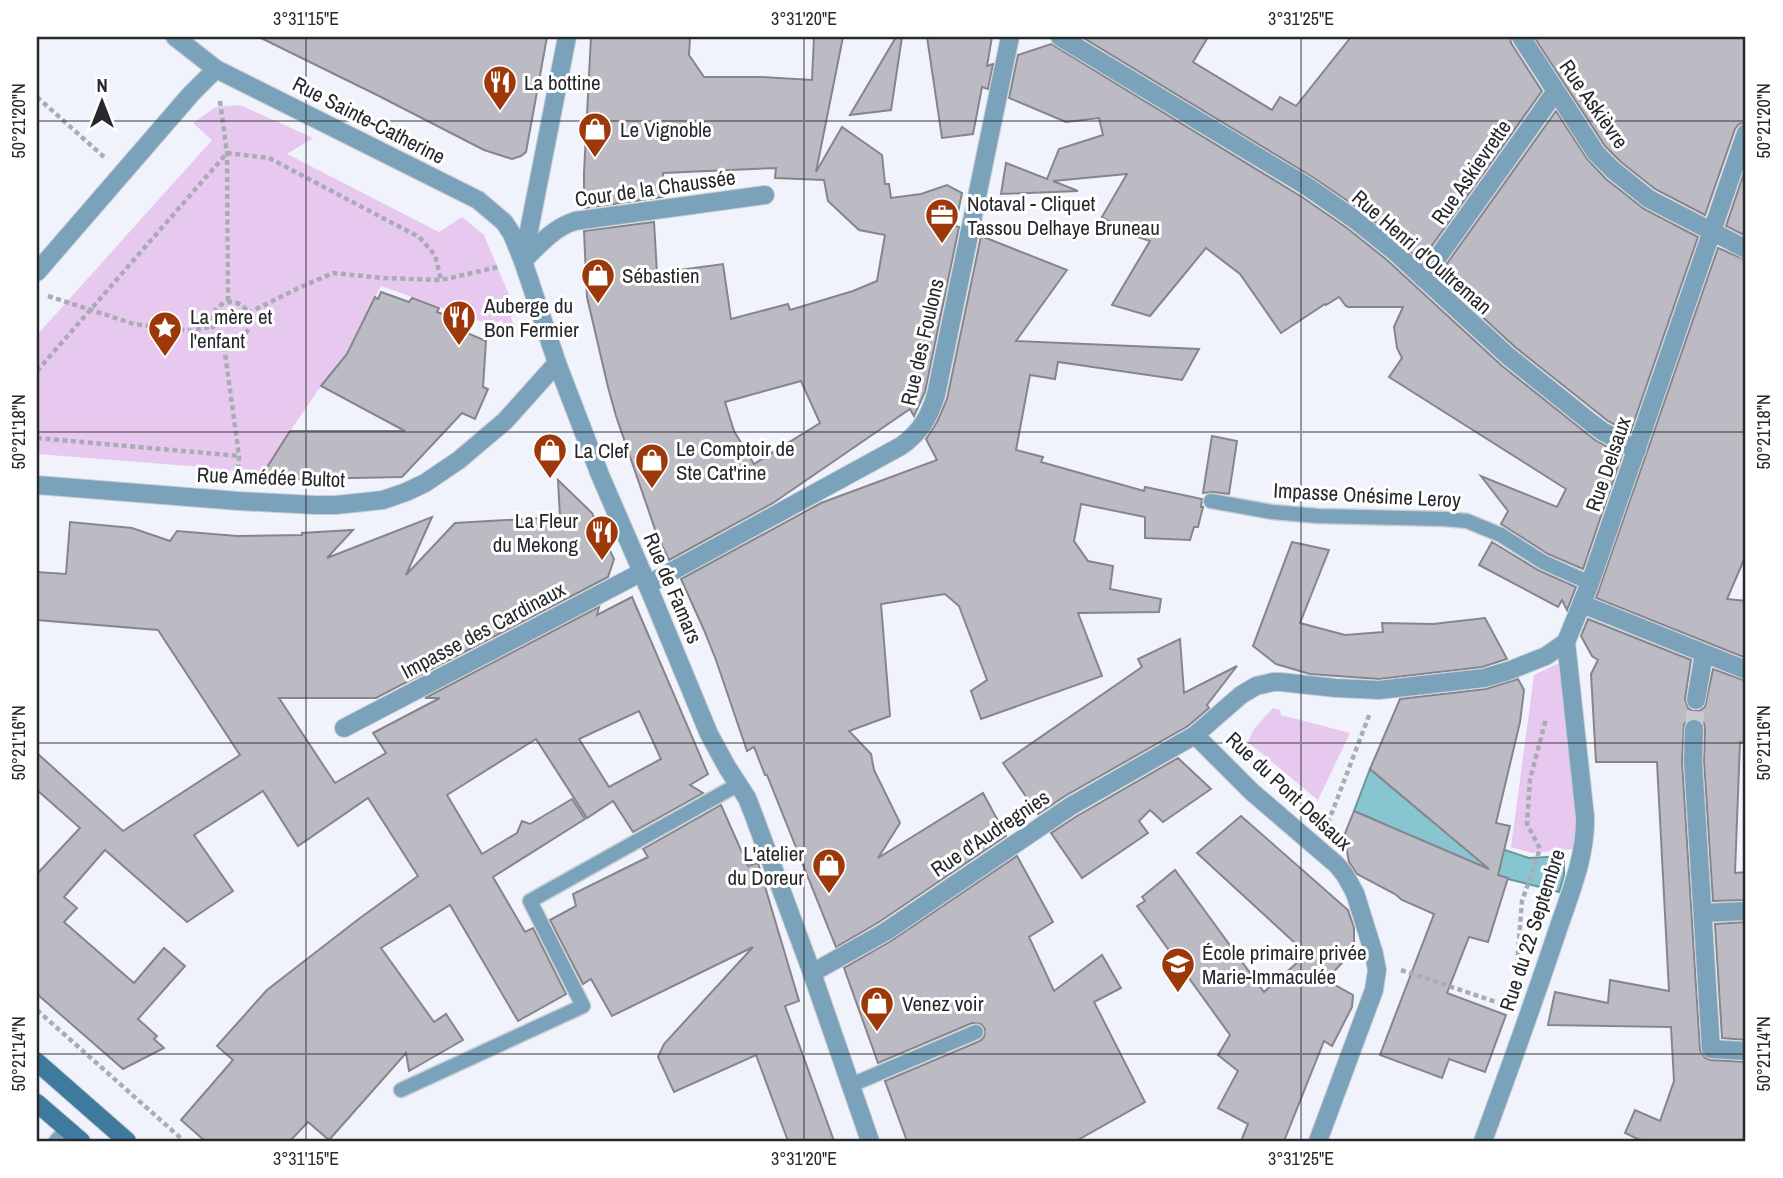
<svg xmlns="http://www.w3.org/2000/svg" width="1783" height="1178" viewBox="0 0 1783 1178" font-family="'Archivo Narrow',sans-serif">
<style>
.green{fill:#e7c9ef}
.water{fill:#87c5d0;stroke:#6a969e;stroke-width:2}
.building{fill:#bcbbc3;stroke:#86858d;stroke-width:2;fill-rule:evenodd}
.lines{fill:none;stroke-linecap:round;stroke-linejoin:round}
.street-tunnel{stroke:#c8cad1;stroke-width:18;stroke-dasharray:18 9;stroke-linecap:butt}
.lane-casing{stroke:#ccced5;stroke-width:17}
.street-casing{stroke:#ccced5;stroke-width:20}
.secondary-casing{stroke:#ccced5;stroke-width:20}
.path{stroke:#a9acb2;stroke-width:4.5;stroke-dasharray:5 3.5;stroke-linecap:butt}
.lane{stroke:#7ba2bb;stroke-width:14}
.street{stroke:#7ba2bb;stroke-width:18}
.secondary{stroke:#3d7a9e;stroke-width:18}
.ticks{fill:none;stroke:#26282a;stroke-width:2;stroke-opacity:0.45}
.labels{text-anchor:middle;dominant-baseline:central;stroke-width:6;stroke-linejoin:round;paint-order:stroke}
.poi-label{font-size:21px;fill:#26282a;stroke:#fff;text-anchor:start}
.street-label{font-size:21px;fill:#26282a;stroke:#fff}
.neatline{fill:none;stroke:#26282a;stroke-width:2.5}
.ticks-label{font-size:18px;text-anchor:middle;fill:#26282a}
</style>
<rect width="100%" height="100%" fill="#f0f3fb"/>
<g class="green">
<polygon points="240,105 313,138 287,154 439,232 462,217 484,235 517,314 511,317 514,326 506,330 502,320 491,325 381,286 347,354 321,386 290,431 264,480 251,478 249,473 229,470 231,475 221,481 210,475 202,467 37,454 37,335 212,140 193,123 216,107"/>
<polygon points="1561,662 1578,838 1573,849 1532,853 1511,847 1534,675"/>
<polygon points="1273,708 1280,710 1281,715 1350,733 1318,800 1248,742 1254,729"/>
</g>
<polygon class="water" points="1370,769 1427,817 1490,845 1529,858 1564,856 1564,875 1559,892 1508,879 1431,852 1373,819 1354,811"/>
<g class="building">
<polygon points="259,37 547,37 526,152 521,156 512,159 484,150 377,95"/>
<path d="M 591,37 L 690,37 L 689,55 L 704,77 L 761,77 L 812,80 L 814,37 L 843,37 L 816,172 L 842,127 L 882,155 L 885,184 L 889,184 L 891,198 L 921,194 L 947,185 L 962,193 L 955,226 L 959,227 L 925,392 L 914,416 L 910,409 L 773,503 L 669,560 L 657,535 L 616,416 L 608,387 L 587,297 L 584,231 L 654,222 L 657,273 L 723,264 L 731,319 L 788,304 L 790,310 L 853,291 L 877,281 L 885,235 L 859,230 L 828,201 L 824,180 L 775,178 L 776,168 L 663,173 L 663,197 L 584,208 L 584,173 ZM 801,381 L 820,423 L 754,464 L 734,431 L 725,402 Z"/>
<polygon points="896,37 902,37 891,110 850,115"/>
<polygon points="927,37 992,37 987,66 993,64 988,89 982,87 973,134 942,138"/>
<polygon points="1082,37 1208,37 1193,62 1272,110 1280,97 1296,106 1351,37 1510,37 1511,43 1542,91 1421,261 1361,210 1314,178"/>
<polygon points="1534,37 1746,37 1746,122 1739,124 1735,129 1705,215 1655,189 1621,162 1605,146"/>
<polygon points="1051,44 1302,197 1347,228 1387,260 1501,365 1595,440 1622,455 1583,569 1548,554 1501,524 1508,511 1481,476 1557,507 1566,489 1389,377 1402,358 1397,348 1394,327 1403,307 1348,307 1346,306 1339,297 1326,305 1325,304 1281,333 1240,274 1206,248 1150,316 1112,305 1150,241 1135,236 1102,217 1127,174 1053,181 1078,191 1001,194 1006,163 1047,179 1059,149 1103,135 1099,118 1066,122 1009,98 1018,55"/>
<polygon points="1556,111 1587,159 1606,179 1644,209 1698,237 1630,433 1608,421 1515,347 1438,276"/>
<polygon points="1746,167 1746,236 1726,226"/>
<polygon points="981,236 1067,270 1016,341 1199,349 1182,380 1058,362 1055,379 1030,375 1016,450 1043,457 1041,462 1144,491 1145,487 1202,499 1201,507 1203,507 1198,527 1194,527 1190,540 1145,538 1145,517 1081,504 1074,541 1088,561 1113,566 1110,589 1161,599 1159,612 1078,613 1102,676 981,719 971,691 987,680 959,606 945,594 881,604 890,716 849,731 871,754 874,770 900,823 878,858 983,793 1006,836 879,922 836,947 767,775 765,775 754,747 747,751 716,660 704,630 681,579 821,503 937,460 926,439 937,422 947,399"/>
<polygon points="1718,248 1746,260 1746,555 1727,599 1746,601 1746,658 1596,598"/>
<polygon points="381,292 409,302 412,298 439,308 437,312 470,324 467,333 486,341 483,387 488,389 475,419 462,413 402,477 259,480 290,431 405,431 321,386 347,354 375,297 378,299"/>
<polygon points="1212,436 1237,441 1229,494 1213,492 1203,493"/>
<path d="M 558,480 L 592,513 L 614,559 L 608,577 L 376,698 L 279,698 L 335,783 L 386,753 L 373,733 L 440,698 L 425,698 L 599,607 L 597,615 L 632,597 L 708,774 L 690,785 L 703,793 L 633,832 L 613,801 L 587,818 L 536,739 L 447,795 L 482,854 L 517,833 L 522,821 L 530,824 L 572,799 L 585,819 L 493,877 L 525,932 L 533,928 L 566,994 L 518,1021 L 450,905 L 381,948 L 434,1022 L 446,1014 L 463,1040 L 409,1071 L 406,1053 L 329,1140 L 308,1122 L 290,1141 L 205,1141 L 181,1120 L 233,1060 L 217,1046 L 267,990 L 360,918 L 418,876 L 368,798 L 298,846 L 263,791 L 194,835 L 233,891 L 187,922 L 105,850 L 64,897 L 77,908 L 64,922 L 134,983 L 164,948 L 185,966 L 138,1019 L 157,1036 L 154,1039 L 164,1048 L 123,1069 L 37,994 L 37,874 L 80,828 L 37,790 L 37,753 L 123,831 L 240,755 L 158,630 L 37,620 L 37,572 L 66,574 L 70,522 L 132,528 L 170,541 L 177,531 L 237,536 L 302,535 L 302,533 L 353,530 L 327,558 L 432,517 L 406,575 L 455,523 L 560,517 ZM 639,711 L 661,759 L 609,787 L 579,739 Z"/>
<polygon points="1292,542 1329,550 1300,623 1345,635 1383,632 1382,623 1433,624 1485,618 1507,659 1482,667 1379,679 1310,674 1276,664 1253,646"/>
<polygon points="1492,542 1538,570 1576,587 1567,610 1562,600 1558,607 1479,565"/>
<polygon points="1588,619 1691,660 1685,699 1688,708 1693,711 1699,711 1705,707 1713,669 1746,681 1746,744 1740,742 1735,873 1746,872 1746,900 1713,901 1704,761 1705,729 1704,723 1699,719 1689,719 1684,724 1682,761 1700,1050 1705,1058 1710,1060 1746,1062 1746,1141 1642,1141 1625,1133 1635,1110 1660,1121 1674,1081 1671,1027 1548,1025 1555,992 1608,1003 1610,980 1669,991 1657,762 1596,762 1591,674 1598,660 1592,656 1581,636"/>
<polygon points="1180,639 1184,693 1237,666 1207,705 1209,708 1188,726 1065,796 1038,814 1003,763 1142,667 1138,659"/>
<polygon points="1518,679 1524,690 1520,722 1496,823 1510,826 1498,875 1508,878 1488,942 1469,937 1447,993 1506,1015 1485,1072 1449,1059 1442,1078 1380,1055 1434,914 1402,900 1395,894 1357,874 1349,862 1344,836 1354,811 1489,869 1370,769 1400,699 1486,689"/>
<polygon points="1178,758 1211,789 1163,822 1150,810 1139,821 1148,833 1082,878 1051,833 1077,816"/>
<polygon points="721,805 748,866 758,863 799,1001 785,1006 834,1141 788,1141 756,1055 674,1092 658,1057 664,1044 753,947 612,1016 591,979 583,984 550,920 576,906 573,894 648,857 643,849"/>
<polygon points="1241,816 1348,910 1354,928 1354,950 1326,980 1353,995 1352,1007 1332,1046 1324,1041 1284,1141 1241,1141 1248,1124 1218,1108 1238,1071 1218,1055 1230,1035 1137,906 1145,901 1142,897 1175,870 1264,992 1307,954 1197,853"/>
<polygon points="1017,856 1053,922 1029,937 1054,991 1102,955 1121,988 1094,1002 1145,1102 1076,1141 907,1141 885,1081 980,1041 984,1037 985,1029 981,1024 972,1023 878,1063 844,968 891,941"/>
<polygon points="1746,922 1746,1040 1722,1038 1715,924"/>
</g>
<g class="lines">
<polyline class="street-tunnel" points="1694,729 1696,700"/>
<g class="lane-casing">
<g id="lane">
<polyline points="1211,501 1272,512 1318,516 1445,519 1467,521 1501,535 1543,562 1590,583"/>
<polyline points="851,1085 976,1032"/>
<polyline points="401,1090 583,1006 530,901 739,784"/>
<polyline points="56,1141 67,1129"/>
</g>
</g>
<g class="street-casing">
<g id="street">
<polyline points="175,37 216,69 478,200 504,222 512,234 523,261 557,363 600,475 642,572 709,734 727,767 747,798 754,816 812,973 870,1141"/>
<polyline points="1060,37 1308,187 1354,219 1394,251 1508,356 1589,421 1602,431 1637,450"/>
<polyline points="1521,37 1596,153 1613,170 1649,199 1746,249"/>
<path d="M 523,261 C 539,245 553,228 575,221 L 765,195"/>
<polyline points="523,261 567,37"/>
<polyline points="37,272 191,94 216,69"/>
<polyline points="1423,278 1556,91"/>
<polyline points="37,485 238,501 315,505 336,505 383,500 406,492 425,483 459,460 505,421 557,363"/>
<path d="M 647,585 L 901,446 C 921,432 929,417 936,395 L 1010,37"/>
<polyline points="1582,604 1746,670"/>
<polyline points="1696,700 1704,654"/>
<polyline points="344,728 642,572"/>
<polyline points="1694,729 1693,761 1711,1049 1746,1051"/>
<polyline points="1195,735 1252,792 1337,865 1345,875 1355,893 1374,954 1377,970 1374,990 1318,1141"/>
<polyline points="1703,913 1746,911"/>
<polyline points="812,973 885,932 1071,806 1195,735 1241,695 1256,686 1273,682 1281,682 1336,688 1379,690 1484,678 1508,671 1546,656 1566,642 1590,583 1746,133"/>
<path d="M 1483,1141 C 1508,1073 1533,1004 1556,935 C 1569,896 1586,858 1585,817 L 1566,642"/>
</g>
</g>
<g class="secondary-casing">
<g id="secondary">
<polyline points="37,1062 127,1141"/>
<polyline points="37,1103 81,1141"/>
</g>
</g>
<g class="path">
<polyline points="37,97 104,157"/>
<polyline points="220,101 227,153 228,302"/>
<polyline points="48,296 134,324 192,331 213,326"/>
<circle cx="231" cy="321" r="19"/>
<polyline points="248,313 301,287 333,273 382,278 441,280 498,267"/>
<polyline points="223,338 239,456 238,476"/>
<polyline points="37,371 227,153 269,158 419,237 435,255 441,280"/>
<polyline points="37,438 239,456"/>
<polyline points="1328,823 1370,713"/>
<polyline points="1517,964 1522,901 1540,849 1527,824 1530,779 1546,719"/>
<polyline points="1401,970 1505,1005"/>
<polyline points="37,1010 184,1141"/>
</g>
<use href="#lane" class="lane"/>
<use href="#street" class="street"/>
<use href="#secondary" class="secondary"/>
</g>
<path class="ticks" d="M 306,37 L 306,1141M 804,37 L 804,1141M 1301,37 L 1301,1141M 37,121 L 1746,121M 37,432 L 1746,432M 37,743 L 1746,743M 37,1054 L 1746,1054"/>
<defs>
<g id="restaurant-pin" transform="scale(1.75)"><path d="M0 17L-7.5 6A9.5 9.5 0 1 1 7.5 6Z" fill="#9d380a" stroke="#fff"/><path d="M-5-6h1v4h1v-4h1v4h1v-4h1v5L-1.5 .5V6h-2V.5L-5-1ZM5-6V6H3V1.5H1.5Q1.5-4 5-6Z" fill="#fff"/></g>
<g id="shop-pin" transform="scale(1.75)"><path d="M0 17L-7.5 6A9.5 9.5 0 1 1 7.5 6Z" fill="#9d380a" stroke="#fff"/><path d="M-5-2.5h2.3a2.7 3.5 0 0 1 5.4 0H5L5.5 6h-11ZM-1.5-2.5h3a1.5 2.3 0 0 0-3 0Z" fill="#fff"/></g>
<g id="office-pin" transform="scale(1.75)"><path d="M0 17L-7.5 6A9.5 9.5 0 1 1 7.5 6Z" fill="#9d380a" stroke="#fff"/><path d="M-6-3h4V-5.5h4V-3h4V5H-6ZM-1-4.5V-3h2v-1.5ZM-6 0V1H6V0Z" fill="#fff"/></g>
<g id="sight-pin" transform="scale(1.75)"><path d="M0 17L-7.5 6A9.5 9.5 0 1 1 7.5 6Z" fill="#9d380a" stroke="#fff"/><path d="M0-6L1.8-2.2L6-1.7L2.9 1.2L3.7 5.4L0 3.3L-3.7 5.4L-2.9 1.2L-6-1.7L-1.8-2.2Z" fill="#fff"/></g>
<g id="school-pin" transform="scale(1.75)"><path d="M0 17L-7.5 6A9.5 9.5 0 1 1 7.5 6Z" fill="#9d380a" stroke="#fff"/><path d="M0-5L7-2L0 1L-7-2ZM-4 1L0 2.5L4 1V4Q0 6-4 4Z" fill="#fff"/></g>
</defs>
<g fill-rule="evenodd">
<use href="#restaurant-pin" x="500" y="82"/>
<use href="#shop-pin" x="595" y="129"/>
<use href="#office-pin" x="942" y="215"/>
<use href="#shop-pin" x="598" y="275"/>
<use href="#restaurant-pin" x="459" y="317"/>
<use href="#sight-pin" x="165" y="328"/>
<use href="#shop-pin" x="550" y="450"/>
<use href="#shop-pin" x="652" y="460"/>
<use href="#restaurant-pin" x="602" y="532"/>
<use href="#shop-pin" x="829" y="865"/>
<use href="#school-pin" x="1178" y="964"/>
<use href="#shop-pin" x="877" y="1003"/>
</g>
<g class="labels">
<g class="poi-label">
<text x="524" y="82">La bottine</text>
<text x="620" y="129">Le Vignoble</text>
<text x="967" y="203">Notaval - Cliquet<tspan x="967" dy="24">Tassou Delhaye Bruneau</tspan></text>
<text x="622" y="275">Sébastien</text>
<text x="484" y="305">Auberge du<tspan x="484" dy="24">Bon Fermier</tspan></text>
<text x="190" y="316">La mère et<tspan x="190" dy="24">l'enfant</tspan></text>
<text x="676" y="448">Le Comptoir de<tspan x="676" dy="24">Ste Cat'rine</tspan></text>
<text x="574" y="450">La Clef</text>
<text x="578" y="520" text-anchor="end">La Fleur<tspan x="578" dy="24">du Mekong</tspan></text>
<text x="804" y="853" text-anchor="end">L'atelier<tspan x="804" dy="24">du Doreur</tspan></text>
<text x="1202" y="952">École primaire privée<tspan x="1202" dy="24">Marie-Immaculée</tspan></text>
<text x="902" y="1003">Venez voir</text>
</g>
<g class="street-label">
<text transform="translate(1594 104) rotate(55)">Rue Askièvre</text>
<text transform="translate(369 120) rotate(27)">Rue Sainte-Catherine</text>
<text transform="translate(1471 172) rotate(-55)">Rue Askievrette</text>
<text transform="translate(655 188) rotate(-8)">Cour de la Chaussée</text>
<text transform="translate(1422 252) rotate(41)">Rue Henri d'Oultreman</text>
<text transform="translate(922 342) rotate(-77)">Rue des Foulons</text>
<text transform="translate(1608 464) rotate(-71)">Rue Delsaux</text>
<text transform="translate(271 477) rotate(2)">Rue Amédée Bultot</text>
<text transform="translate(1367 495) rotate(3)">Impasse Onésime Leroy</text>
<text transform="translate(673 588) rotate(67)">Rue de Famars</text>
<text transform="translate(483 630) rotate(-28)">Impasse des Cardinaux</text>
<text transform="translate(1289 791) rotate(43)">Rue du Pont Delsaux</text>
<text transform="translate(990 833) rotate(-34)">Rue d'Audregnies</text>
<text transform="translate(1532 930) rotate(-72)">Rue du 22 Septembre</text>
</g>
</g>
<rect width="1783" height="1178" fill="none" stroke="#ffffff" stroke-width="77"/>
<g transform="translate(102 102)" stroke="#ffffff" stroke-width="5" paint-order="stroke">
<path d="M0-5L12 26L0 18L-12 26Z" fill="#26282a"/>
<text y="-10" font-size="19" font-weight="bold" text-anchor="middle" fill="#26282a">N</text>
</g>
<rect x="38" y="38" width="1706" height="1102" class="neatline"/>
<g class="ticks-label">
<text x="306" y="25">3°31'15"E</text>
<text x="804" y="25">3°31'20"E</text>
<text x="1301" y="25">3°31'25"E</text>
<text transform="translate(19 121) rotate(-90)" y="6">50°21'20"N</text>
<text transform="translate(1764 121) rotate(-90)" y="6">50°21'20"N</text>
<text transform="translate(19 432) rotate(-90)" y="6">50°21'18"N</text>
<text transform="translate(1764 432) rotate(-90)" y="6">50°21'18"N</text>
<text transform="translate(19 743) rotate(-90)" y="6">50°21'16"N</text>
<text transform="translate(1764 743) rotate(-90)" y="6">50°21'16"N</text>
<text transform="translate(19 1054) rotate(-90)" y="6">50°21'14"N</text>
<text transform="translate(1764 1054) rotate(-90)" y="6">50°21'14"N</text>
<text x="306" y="1165">3°31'15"E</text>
<text x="804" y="1165">3°31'20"E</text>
<text x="1301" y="1165">3°31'25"E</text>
</g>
</svg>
